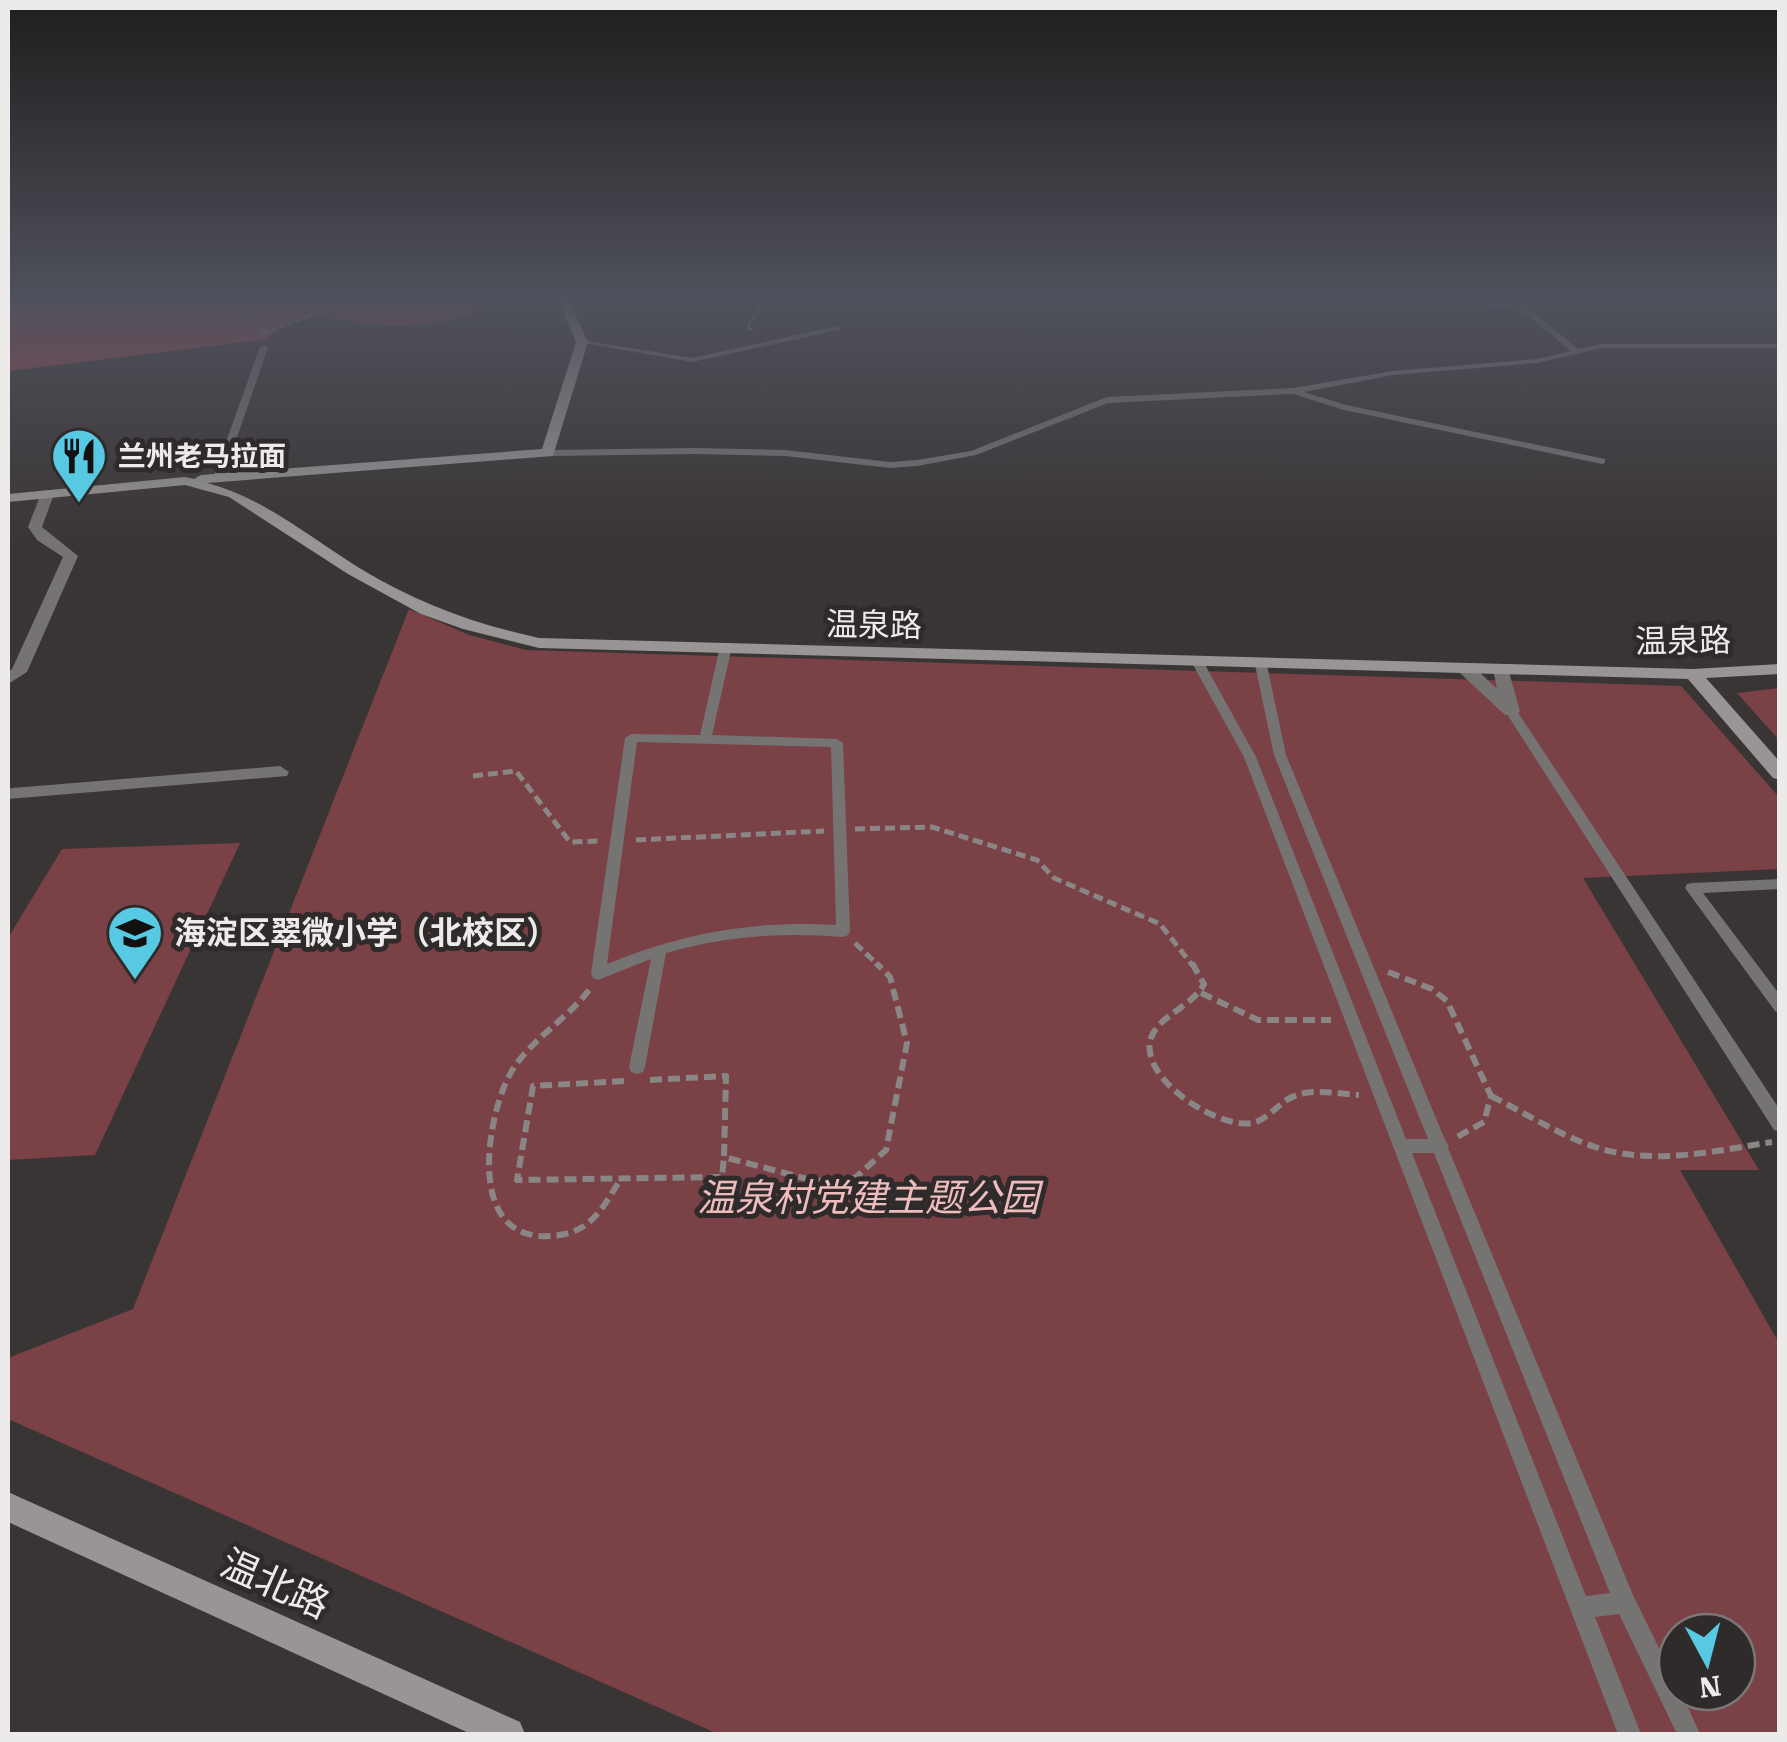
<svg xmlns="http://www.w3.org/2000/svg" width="1787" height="1742" viewBox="0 0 1787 1742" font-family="'Roboto Serif','Noto Sans SC',serif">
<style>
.green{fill:#7a4146;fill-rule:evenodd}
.forest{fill:#9e4650}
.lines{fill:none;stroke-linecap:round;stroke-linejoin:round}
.path-far2{stroke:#8a8686;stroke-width:2.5;stroke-dasharray:6 2.5;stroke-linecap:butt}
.path-far1{stroke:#8a8686;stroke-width:5;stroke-dasharray:10 5;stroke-linecap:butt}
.path{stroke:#8a8686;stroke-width:6;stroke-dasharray:12 6;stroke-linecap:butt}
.lane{fill:#767373;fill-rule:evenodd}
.street{fill:#767373;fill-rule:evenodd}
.secondary{fill:#999595;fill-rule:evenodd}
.labels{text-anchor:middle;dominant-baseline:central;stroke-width:10;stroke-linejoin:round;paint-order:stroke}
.far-poi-label{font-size:28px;font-weight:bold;fill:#edeaea;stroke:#302b2b;text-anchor:start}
.street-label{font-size:32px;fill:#edeaea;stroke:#302b2b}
.poi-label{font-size:32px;font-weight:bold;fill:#edeaea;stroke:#302b2b;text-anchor:start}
.near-park-label{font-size:38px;font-style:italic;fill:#efbcbe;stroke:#302b2b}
.near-street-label{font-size:38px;fill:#edeaea;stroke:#302b2b}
</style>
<rect width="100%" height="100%" fill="#3a3535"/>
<g class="green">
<path d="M 409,609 L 469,635 L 526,650 L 1681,686 L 1779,797 L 1779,869 L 1583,878 L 1759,1170 L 1680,1170 L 1779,1343 L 1779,1734 L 718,1734 L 8,1419 L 8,1358 L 133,1309 ZM 1677,1632 L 1737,1632 L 1737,1692 L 1677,1692 Z"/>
<polygon points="1779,688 1780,688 1779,740 1737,693"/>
<polygon points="240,843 95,1155 8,1160 8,938 62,849"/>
</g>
<path class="forest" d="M 8,298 L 489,298 C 479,323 404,328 379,325 C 344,322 292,303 268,339 L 8,371 Z"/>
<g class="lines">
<g class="path-far2">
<polyline points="204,298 215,301 256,298"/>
<polyline points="8,307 42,298"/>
<polyline points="753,329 747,329 764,298"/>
<polyline points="264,331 251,319 258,310 288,302 278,298"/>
<polyline points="263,333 319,313 340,298"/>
</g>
<g class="path-far1">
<polyline points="473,776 516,771 570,842 600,841"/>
<polyline points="855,829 932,827 1037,860 1054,878 1160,924 1193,966"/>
<polyline points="636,840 824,831"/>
<polyline points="855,943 879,966"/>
</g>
<g class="path">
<path d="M 1192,963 L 1204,984 C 1192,1007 1159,1015 1151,1038 C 1138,1078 1217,1129 1252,1123 C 1267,1120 1277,1105 1290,1098 C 1311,1087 1337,1094 1359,1095"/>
<polyline points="1388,972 1432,989 1447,1001 1491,1096 1484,1122 1457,1137"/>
<path d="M 589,990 C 565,1022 524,1043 507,1080 C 487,1123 469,1230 539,1236 C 556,1237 576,1234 589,1222 C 603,1211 611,1193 621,1179"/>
<polyline points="1201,993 1258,1020 1331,1020"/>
<polyline points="650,1080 726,1076 724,1157 815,1181 855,1178 886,1150 907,1043 890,977 876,963"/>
<polyline points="624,1081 533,1086 517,1180 722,1177 724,1157"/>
<path d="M 1491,1096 C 1525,1113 1559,1135 1595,1147 C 1653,1166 1715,1151 1772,1142"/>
</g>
<g class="lane">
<polygon points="1468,298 1526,306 1578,349 1602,344 1780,344 1780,348 1602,348 1537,363 1393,375 1304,392 1346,405 1605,459 1605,463 1602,464 1344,410 1293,394 1108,403 976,455 917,466 890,468 785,456 695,454 548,456 543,453 548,450 695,448 785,450 890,462 917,460 971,451 1107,397 1293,388 1393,371 1537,359 1571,351 1521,310 1486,306"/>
<polygon points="836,326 840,328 839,330 692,362 578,342 582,340 692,358"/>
<polygon points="264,345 268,347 223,478 215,480 213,478 260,347"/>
<path d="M 725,648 L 731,651 L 712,735 L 837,739 L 843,743 L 850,931 L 848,935 L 843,937 C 782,932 725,936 666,953 L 645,1067 L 643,1072 L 637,1074 L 631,1072 L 629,1067 L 651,959 L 598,980 L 593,978 L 591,974 L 625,738 L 631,734 L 700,735 L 719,651 ZM 637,742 L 831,747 L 836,925 C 755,920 681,933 607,964 Z"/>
<path d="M 1198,660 L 1204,663 L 1256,757 L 1406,1139 L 1428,1139 L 1274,755 L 1255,665 L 1261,661 L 1267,665 L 1286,755 L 1445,1140 L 1449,1146 L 1448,1148 L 1633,1595 L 1677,1685 L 1677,1692 L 1681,1692 L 1700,1734 L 1677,1734 L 1619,1614 L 1595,1617 L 1641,1734 L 1618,1734 L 1244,757 L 1192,663 ZM 1412,1153 L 1434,1153 L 1610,1593 L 1586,1596 Z"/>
<polygon points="1511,707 1515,708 1780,1110 1780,1132 1774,1130 1505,711"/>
<polygon points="1780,879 1780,889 1703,893 1780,995 1780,1013 1775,1011 1685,888 1687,884 1692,883"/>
</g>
<g class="street">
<polygon points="42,491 54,494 42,527 78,556 27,672 8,684 8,672 12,669 63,557 37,540 28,527"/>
<polygon points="1466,664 1472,665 1497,689 1493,669 1501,664 1507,665 1520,711 1517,715 1505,715 1460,673 1458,669"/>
<polygon points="280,766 289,772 287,776 8,799 8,789 13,788"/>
</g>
<g class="secondary">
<path d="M 557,298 L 567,298 L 588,342 L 553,456 L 207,483 C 264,498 311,538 361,569 C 418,603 474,624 539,638 L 1693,669 L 1780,664 L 1780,674 L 1706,678 L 1780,762 L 1780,780 L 1773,778 L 1688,679 L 539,648 L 463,629 L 421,614 L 348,574 L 229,497 L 185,485 L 8,502 L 8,494 L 185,477 L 194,479 L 201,475 L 542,449 L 576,342 Z"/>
<polygon points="8,1492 520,1722 525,1734 471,1734 8,1522"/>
</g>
</g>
<linearGradient id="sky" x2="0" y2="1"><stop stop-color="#201d1d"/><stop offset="0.55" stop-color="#4f515c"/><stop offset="1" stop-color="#4f515c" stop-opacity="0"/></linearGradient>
<rect width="1787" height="542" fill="url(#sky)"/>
<defs>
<g id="restaurant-pin" transform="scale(2.875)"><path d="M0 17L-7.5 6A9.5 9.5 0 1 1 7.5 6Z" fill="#57c9e2" stroke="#302b2b"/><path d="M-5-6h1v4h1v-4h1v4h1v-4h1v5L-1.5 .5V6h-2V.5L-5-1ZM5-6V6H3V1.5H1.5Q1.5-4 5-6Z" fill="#111"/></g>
<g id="school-pin" transform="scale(2.875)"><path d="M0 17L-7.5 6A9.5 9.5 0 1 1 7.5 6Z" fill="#57c9e2" stroke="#302b2b"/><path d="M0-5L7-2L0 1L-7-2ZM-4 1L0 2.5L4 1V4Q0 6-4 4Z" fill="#111"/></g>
</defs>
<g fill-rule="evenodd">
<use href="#restaurant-pin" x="79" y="456"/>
<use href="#school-pin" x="135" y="933"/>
</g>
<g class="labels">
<g class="far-poi-label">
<text x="118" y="456">兰州老马拉面</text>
</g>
<g class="street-label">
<text transform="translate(874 625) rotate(1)">温泉路</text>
<text transform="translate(1683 641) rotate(-1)">温泉路</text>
</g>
<g class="poi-label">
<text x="174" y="933">海淀区翠微小学（北校区）</text>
</g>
<g class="near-park-label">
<text x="868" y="1198">温泉村党建主题公园</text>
</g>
<g class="near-street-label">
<text transform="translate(275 1584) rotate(24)">温北路</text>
</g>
</g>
<rect width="1787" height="1742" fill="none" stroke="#edeaea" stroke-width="20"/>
<g transform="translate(1707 1662) rotate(173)"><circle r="48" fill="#302b2b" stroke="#7c7777" stroke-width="2.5"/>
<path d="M0-8L18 38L0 25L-18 38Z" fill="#57c9e2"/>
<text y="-15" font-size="28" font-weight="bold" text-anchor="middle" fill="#edeaea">N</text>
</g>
</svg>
